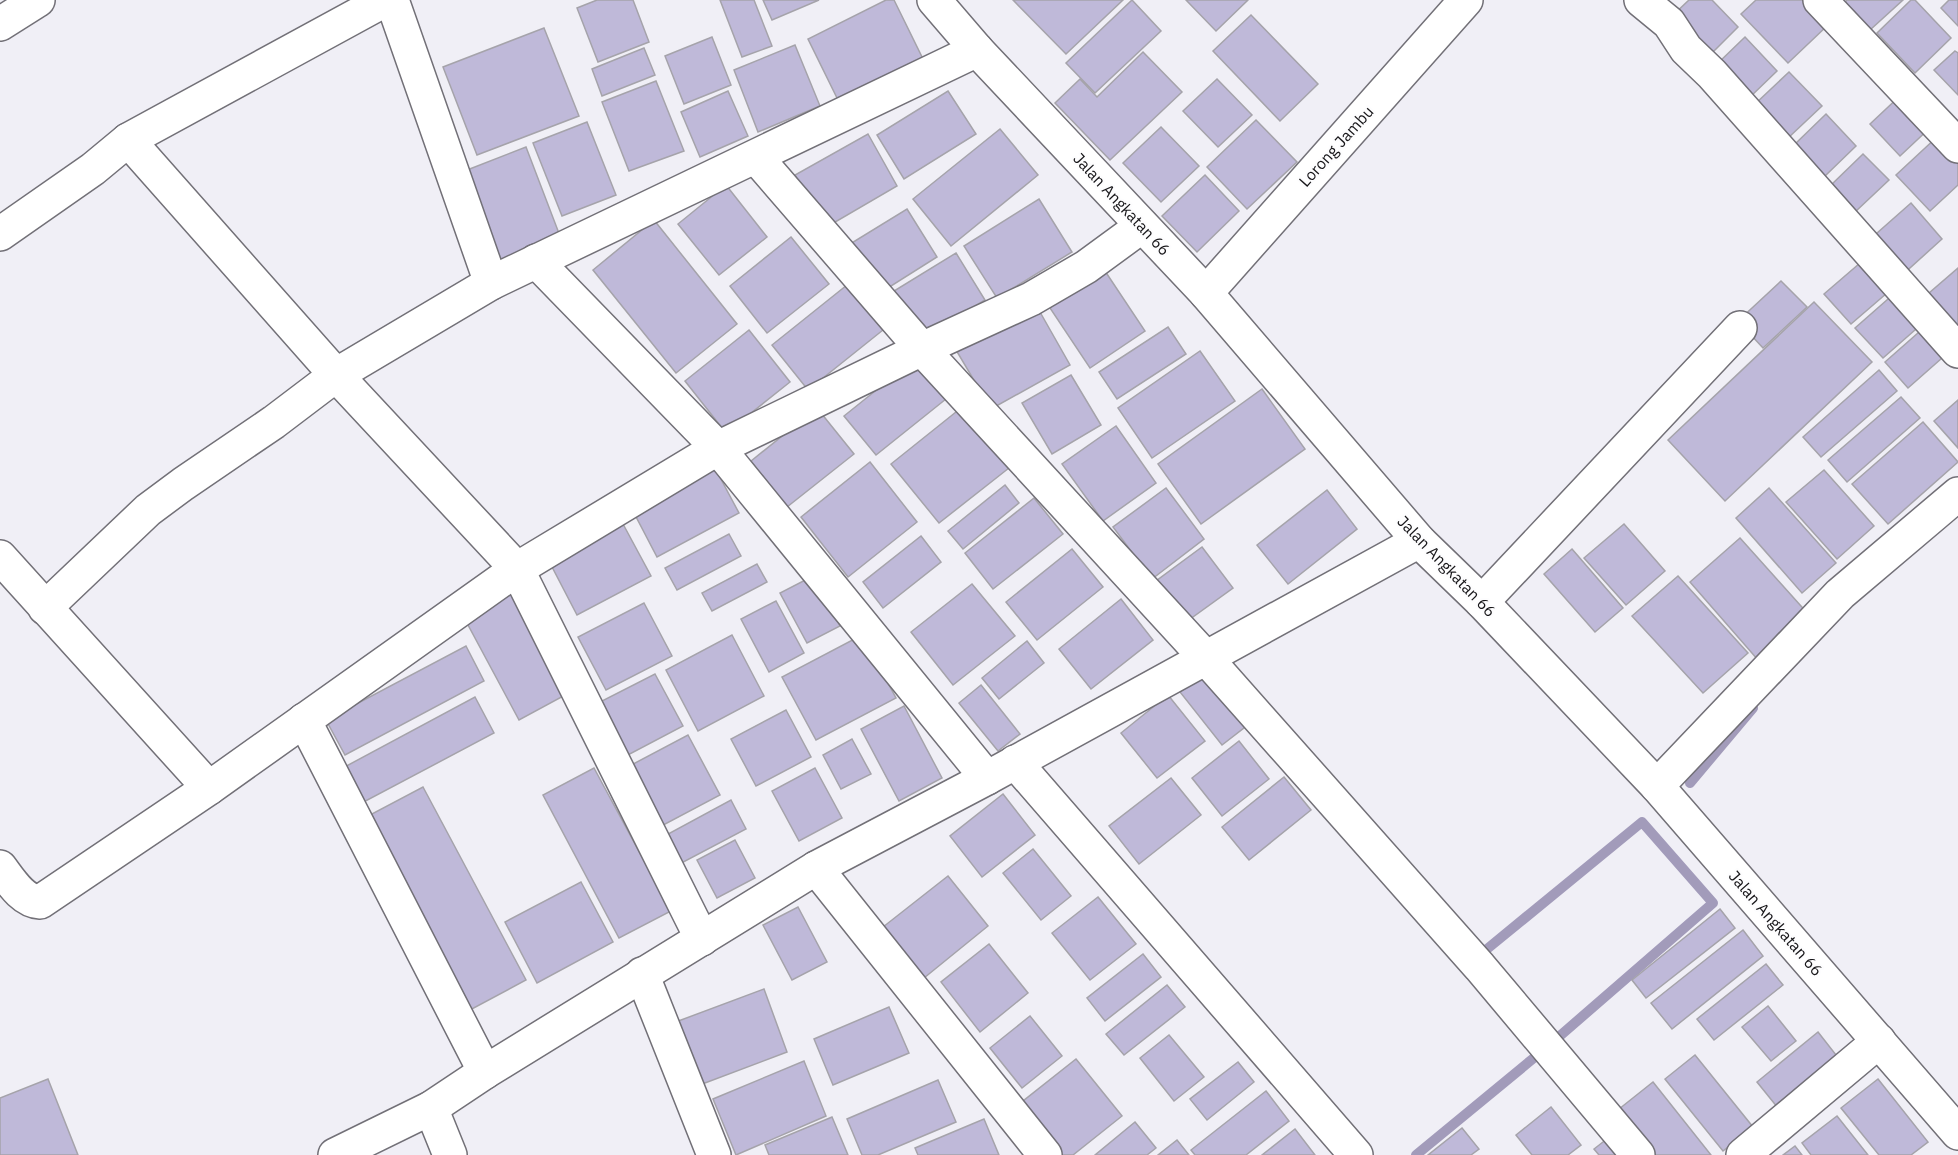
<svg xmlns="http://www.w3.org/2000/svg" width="1958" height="1155" viewBox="0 0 1958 1155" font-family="'IBM Plex Sans',sans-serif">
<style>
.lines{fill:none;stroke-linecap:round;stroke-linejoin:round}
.stream{stroke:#a29bba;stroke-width:10}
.building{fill:#bfb9d9;stroke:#a5a3aa;stroke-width:1.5}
.minor-casing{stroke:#727077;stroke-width:36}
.tertiary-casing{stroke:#727077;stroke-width:36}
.minor{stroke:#fff;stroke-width:33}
.tertiary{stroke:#fff;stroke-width:33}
.labels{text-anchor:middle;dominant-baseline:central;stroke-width:4.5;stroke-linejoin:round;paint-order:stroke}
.street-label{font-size:16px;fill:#171619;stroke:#fdfdfe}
</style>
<rect width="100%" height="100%" fill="#f0eff6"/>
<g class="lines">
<g class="stream">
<polyline points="1690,783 1753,708"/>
<polyline points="1487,949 1642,822 1713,903 1554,1041"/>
<polyline points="1416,1155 1535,1057"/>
</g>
</g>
<g class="building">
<polygon points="597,0 633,0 649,42 598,62 577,8"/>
<polygon points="720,0 754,0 772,46 742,57"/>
<polygon points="763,0 819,0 772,20"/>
<polygon points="886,0 894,0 923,59 839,102 808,39"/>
<polygon points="1013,0 1123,0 1066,54"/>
<polygon points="1132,0 1161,31 1095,93 1066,63"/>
<polygon points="1186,0 1248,0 1216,31"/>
<polygon points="1689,0 1712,0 1738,27 1710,55 1672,16"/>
<polygon points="1756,0 1804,0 1828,25 1788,63 1741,14"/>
<polygon points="1847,0 1903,0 1870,30 1844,3"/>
<polygon points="1911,0 1915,0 1951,38 1915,73 1877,33"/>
<polygon points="1949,0 1958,0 1958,26 1941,8"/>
<polygon points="1251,15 1318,84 1280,121 1213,51"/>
<polygon points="544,28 579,116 477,155 443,67"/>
<polygon points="712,37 731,85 684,104 665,56"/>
<polygon points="1745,37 1777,71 1748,99 1716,65"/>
<polygon points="795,45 820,106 758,132 734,70"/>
<polygon points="644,48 655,75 602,96 592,69"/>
<polygon points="1955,51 1958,53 1958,95 1934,70"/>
<polygon points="1143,52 1182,92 1110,160 1055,103 1080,79 1097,97"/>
<polygon points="1789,72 1822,106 1787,139 1754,105"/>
<polygon points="1217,79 1252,115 1218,147 1183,111"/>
<polygon points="656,81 684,151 629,171 602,102"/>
<polygon points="728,91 748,136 700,157 681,112"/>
<polygon points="948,91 976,134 904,179 877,135"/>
<polygon points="1903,93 1933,125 1900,156 1870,124"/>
<polygon points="1826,114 1856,146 1824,177 1794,145"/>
<polygon points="1256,120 1297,162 1247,209 1207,167"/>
<polygon points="587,122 616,195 562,216 533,143"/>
<polygon points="1161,127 1199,166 1161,202 1123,163"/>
<polygon points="1000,129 1038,175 951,246 913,199"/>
<polygon points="868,134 897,186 825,228 795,175"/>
<polygon points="1938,136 1958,156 1958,185 1930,211 1896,175"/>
<polygon points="526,147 560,236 497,261 462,172"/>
<polygon points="1863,154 1889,180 1854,213 1829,187"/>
<polygon points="1205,175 1239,211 1197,252 1162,216"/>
<polygon points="726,185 767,237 719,275 678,224"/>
<polygon points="1039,199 1072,252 997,298 964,246"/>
<polygon points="1911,203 1942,239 1900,277 1868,241"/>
<polygon points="907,209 937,257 880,293 850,244"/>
<polygon points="654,220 737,324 676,373 593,270"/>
<polygon points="791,237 829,284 767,333 730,286"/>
<polygon points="956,253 985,300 923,338 894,291"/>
<polygon points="1867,257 1894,287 1851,324 1824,294"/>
<polygon points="1103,268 1145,331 1090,368 1048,305"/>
<polygon points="1958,268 1958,339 1922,299"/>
<polygon points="1781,281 1807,307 1763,348 1738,321"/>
<polygon points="847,285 883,330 808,390 772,345"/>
<polygon points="1896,292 1923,323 1883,358 1855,328"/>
<polygon points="1814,302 1872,362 1725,501 1668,440"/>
<polygon points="1036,305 1070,365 991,409 956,350"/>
<polygon points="1927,325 1950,351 1908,388 1885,362"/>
<polygon points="1168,327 1186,354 1117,399 1099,372"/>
<polygon points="749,330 790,382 726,433 685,381"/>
<polygon points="1200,351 1235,401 1152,458 1118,408"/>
<polygon points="915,359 946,399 876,455 844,416"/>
<polygon points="1879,370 1897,391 1821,457 1803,437"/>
<polygon points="1071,375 1101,425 1052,454 1022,403"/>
<polygon points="1262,389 1305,449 1201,524 1158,464"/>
<polygon points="1901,397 1920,418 1847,482 1828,460"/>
<polygon points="1958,400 1958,448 1934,421"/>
<polygon points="817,408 854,454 787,507 751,461"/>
<polygon points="961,408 1009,468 939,523 891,464"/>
<polygon points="1923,422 1958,462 1888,524 1852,484"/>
<polygon points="1116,426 1156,483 1103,521 1062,464"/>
<polygon points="870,462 917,522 848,577 801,517"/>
<polygon points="715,468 739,513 657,557 633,511"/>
<polygon points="1824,470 1874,526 1837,559 1786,502"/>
<polygon points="1005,485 1019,503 963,549 948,531"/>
<polygon points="1166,488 1204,539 1152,579 1113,527"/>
<polygon points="1769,488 1836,563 1802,593 1736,518"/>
<polygon points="1327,490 1357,529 1288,584 1257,545"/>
<polygon points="1034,498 1063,534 993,589 965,553"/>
<polygon points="623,524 651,576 577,615 550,563"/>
<polygon points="1624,524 1665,571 1626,605 1584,558"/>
<polygon points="729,534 741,556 677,590 665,568"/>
<polygon points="921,536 941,562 883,608 863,582"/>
<polygon points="1740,538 1809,615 1758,660 1690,582"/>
<polygon points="1202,547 1233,588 1186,622 1156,581"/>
<polygon points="1072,549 1103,587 1037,640 1006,602"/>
<polygon points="1572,549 1623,608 1595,632 1544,574"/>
<polygon points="757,564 767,582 712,611 702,593"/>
<polygon points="813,576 840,626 807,643 780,593"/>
<polygon points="1678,576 1748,653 1703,693 1632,616"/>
<polygon points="511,584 569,693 519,720 460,610"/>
<polygon points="972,584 1015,636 953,685 911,632"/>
<polygon points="1121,599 1153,640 1091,689 1059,649"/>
<polygon points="776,601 804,653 769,672 741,619"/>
<polygon points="644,603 672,656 606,690 578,637"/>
<polygon points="732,635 764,696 698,731 666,670"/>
<polygon points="862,635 896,698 816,740 782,677"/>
<polygon points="1027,641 1044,663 999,699 982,678"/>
<polygon points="466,646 484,681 345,755 326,720"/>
<polygon points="1207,671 1249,724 1222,745 1180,692"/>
<polygon points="655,674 683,726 626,756 598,703"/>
<polygon points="981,685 1020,734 998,751 959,703"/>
<polygon points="1168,695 1205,741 1157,778 1121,733"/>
<polygon points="475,697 494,733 358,805 339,770"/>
<polygon points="904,706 942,778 899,801 861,729"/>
<polygon points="786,710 811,757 756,786 731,739"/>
<polygon points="688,735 720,795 652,831 620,771"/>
<polygon points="852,739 871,774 841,789 823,755"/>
<polygon points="1239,741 1269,779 1222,816 1192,778"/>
<polygon points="594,768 671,911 619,938 543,795"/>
<polygon points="815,768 842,818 799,841 772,791"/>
<polygon points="1284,777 1311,810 1249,860 1222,827"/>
<polygon points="1171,778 1201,815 1139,864 1109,826"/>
<polygon points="423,787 526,980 470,1010 368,816"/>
<polygon points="1003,794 1035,835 982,877 950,836"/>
<polygon points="731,800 746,829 672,868 657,840"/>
<polygon points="735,840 755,878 717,898 697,860"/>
<polygon points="1033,849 1071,896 1041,920 1003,873"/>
<polygon points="948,876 988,926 924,978 883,927"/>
<polygon points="581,882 613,942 537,983 505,922"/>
<polygon points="1098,897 1136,944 1090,980 1052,933"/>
<polygon points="798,907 827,962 792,980 763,925"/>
<polygon points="1720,909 1735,928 1646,998 1632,980"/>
<polygon points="1743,930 1763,956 1672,1029 1651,1003"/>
<polygon points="989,944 1028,993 980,1032 941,982"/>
<polygon points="1143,954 1161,977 1105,1021 1087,998"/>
<polygon points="1766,964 1783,985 1714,1040 1697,1019"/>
<polygon points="1167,985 1185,1007 1124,1055 1106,1034"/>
<polygon points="764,989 787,1052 697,1086 673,1023"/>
<polygon points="1768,1006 1796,1041 1771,1061 1742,1027"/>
<polygon points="889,1007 909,1053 833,1085 814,1039"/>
<polygon points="1030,1016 1062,1056 1022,1088 990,1048"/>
<polygon points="1818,1032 1840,1060 1778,1108 1757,1082"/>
<polygon points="1169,1035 1204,1077 1174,1101 1140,1058"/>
<polygon points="1695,1055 1753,1127 1723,1151 1665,1079"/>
<polygon points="1076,1059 1122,1116 1073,1155 1051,1155 1014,1108"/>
<polygon points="804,1061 826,1116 736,1155 713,1099"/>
<polygon points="1238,1062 1254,1082 1207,1120 1190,1099"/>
<polygon points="48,1079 78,1155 0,1155 0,1098"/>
<polygon points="1878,1079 1928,1142 1911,1155 1879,1155 1841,1108"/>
<polygon points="938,1080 956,1122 878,1155 862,1155 847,1119"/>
<polygon points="1653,1082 1711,1155 1648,1155 1614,1113"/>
<polygon points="1266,1091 1289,1121 1246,1155 1195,1155 1191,1150"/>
<polygon points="1551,1107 1581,1145 1568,1155 1532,1155 1516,1135"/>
<polygon points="1837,1116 1868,1155 1811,1155 1802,1143"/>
<polygon points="832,1117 848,1155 769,1155 765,1145"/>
<polygon points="984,1119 999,1155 918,1155 915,1148"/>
<polygon points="1135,1122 1156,1148 1147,1155 1095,1155"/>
<polygon points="1462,1128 1479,1149 1471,1155 1428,1155"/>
<polygon points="1295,1129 1315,1155 1262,1155"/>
<polygon points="1612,1135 1628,1155 1599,1155 1594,1149"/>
<polygon points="1177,1140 1189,1155 1158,1155"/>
<polygon points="1795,1146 1802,1155 1783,1155"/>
</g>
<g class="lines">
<g class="minor-casing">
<g id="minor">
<polyline points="392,0 491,283"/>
<polyline points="1641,0 1669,23 1686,49 1712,74 1958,351"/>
<polyline points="1820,0 1958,146"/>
<polyline points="0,24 38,0"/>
<polyline points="128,140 336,375 517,569 702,939"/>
<polyline points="756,157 922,349 1205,657 1480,967 1638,1155"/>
<polyline points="0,234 93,169 128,140 385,0"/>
<polyline points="536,261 718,448 987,778"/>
<polyline points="1206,293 1466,0"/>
<polyline points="0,557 209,788"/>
<polyline points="1482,602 1740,328"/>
<polyline points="45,608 148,510 183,484 274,422 336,375 491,283 977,50"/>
<polyline points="304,720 485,1072"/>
<polyline points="1015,762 1356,1155"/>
<polyline points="1657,786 1840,594 1958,494"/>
<path d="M 0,867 C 10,880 22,901 40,902 L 209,788 L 517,569 L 718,448 L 922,349 L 1031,299 L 1086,267 L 1142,226"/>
<polyline points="816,868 1045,1155"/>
<polyline points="642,974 714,1155"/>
<polyline points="431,1108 450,1155"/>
<polyline points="335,1155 431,1108 485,1072 816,868 987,778 1419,541"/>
<polyline points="1743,1155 1879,1041"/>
</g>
</g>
<g class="tertiary-casing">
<polyline id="tertiary" points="934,0 977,50 1206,293 1419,541 1482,602 1657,786 1958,1133"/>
</g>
<use href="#minor" class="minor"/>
<use href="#tertiary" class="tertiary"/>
</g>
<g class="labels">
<g class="street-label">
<text transform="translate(1336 146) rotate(-48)">Lorong Jambu</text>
<text transform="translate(1122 204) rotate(47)">Jalan Angkatan 66</text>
<text transform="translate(1447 566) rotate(46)">Jalan Angkatan 66</text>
<text transform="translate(1776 923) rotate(49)">Jalan Angkatan 66</text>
</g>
</g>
</svg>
